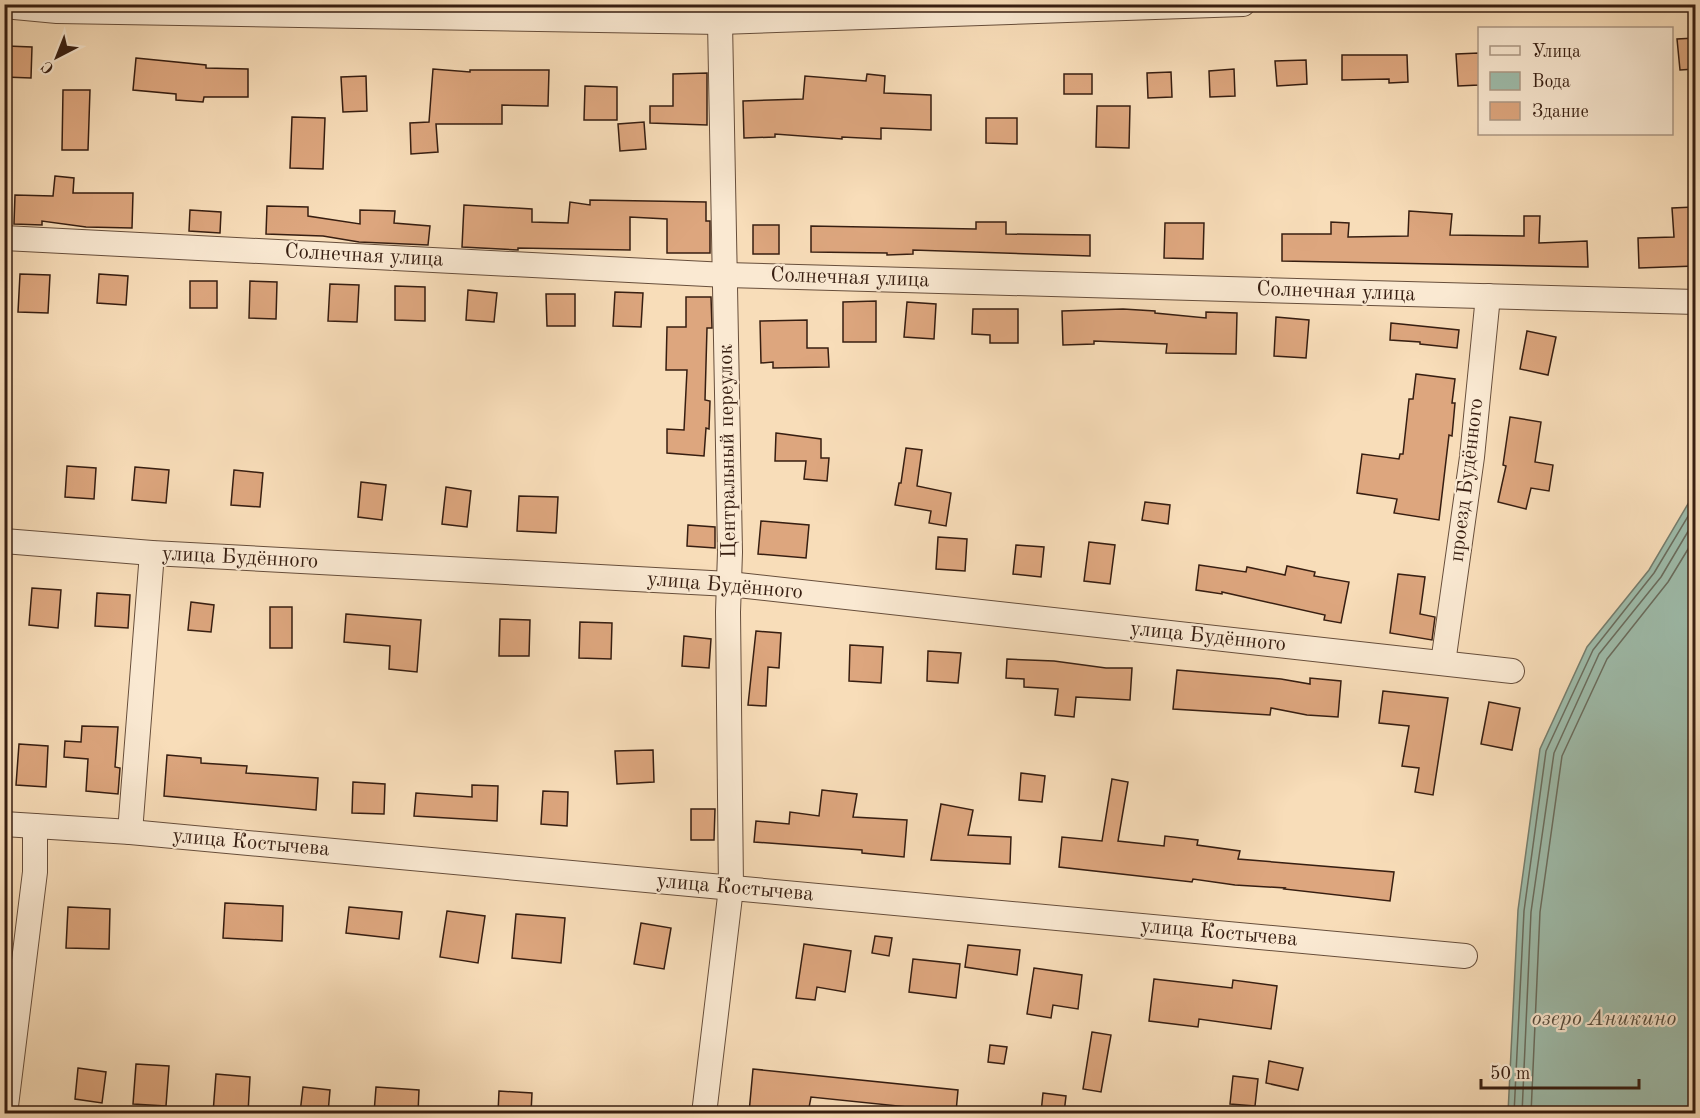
<svg xmlns="http://www.w3.org/2000/svg" width="1700" height="1118" viewBox="0 0 1700 1118" font-family="'Old Standard TT',serif">
<style>
.water{fill:#9ebcab;stroke:#757d6d;stroke-width:1.5}
.lines{fill:none;stroke-linecap:round;stroke-linejoin:round}
.shore{stroke:#6a6d5e;stroke-width:1.5}
.building{fill:#dda67e;stroke:#371e11;stroke-width:1.5}
.minor-casing{stroke:#674e3b;stroke-width:26}
.minor{stroke:#fae9d2;stroke-width:24}
.labels{text-anchor:middle;dominant-baseline:central;stroke-width:4.5;stroke-linejoin:round;paint-order:stroke}
.street-label{font-size:21px;fill:#371e11;stroke:#fae9d2}
.water-label{font-size:22px;font-style:italic;fill:#564d3f;stroke:#fae9d2}
</style>
<rect width="100%" height="100%" fill="#f8ddb9"/>
<filter id="stains"><feTurbulence type="fractalNoise" baseFrequency=".00333" numOctaves="4"/><feColorMatrix values="0 0 0 0 .2 0 0 0 0 .09 0 0 0 0 .02 0 0 0 .5 -.17"/></filter>
<radialGradient id="worn" r=".72"><stop offset=".6" stop-color="#630" stop-opacity="0"/><stop offset="1" stop-color="#630" stop-opacity=".3"/></radialGradient>
<polygon class="water" points="1695,492 1695,1113 1508,1113 1518,910 1540,749 1587,647 1649,570"/>
<g class="lines">
<g class="shore">
<polyline points="1514,1114 1524,911 1546,751 1593,650 1654,573 1696,503"/>
<polyline points="1522,1114 1531,912 1554,753 1599,654 1661,577 1696,518"/>
<polyline points="1531,1114 1540,912 1562,756 1607,659 1668,582 1696,536"/>
</g>
</g>
<g class="building">
<polygon points="1695,38 1695,69 1680,70 1677,39"/>
<polygon points="7,46 32,47 31,78 5,77"/>
<polygon points="1479,53 1479,85 1458,86 1456,54"/>
<polygon points="1342,55 1407,55 1408,82 1389,83 1389,79 1342,80"/>
<polygon points="136,58 206,65 206,68 248,69 248,97 204,97 203,102 176,100 176,94 133,90"/>
<polygon points="1306,60 1307,84 1277,86 1275,61"/>
<polygon points="433,69 470,72 470,70 549,70 548,106 502,105 502,124 436,124 438,152 411,154 410,123 429,122"/>
<polygon points="1234,69 1235,96 1210,97 1209,71"/>
<polygon points="1171,72 1172,97 1148,98 1147,73"/>
<polygon points="707,73 707,125 650,123 650,106 673,106 673,74"/>
<polygon points="867,74 885,76 884,93 931,95 931,130 881,128 881,139 842,137 842,139 775,134 775,137 744,138 743,101 803,99 805,76 866,81"/>
<rect x="1064" y="74" width="28" height="20"/>
<polygon points="366,76 367,111 343,112 341,77"/>
<polygon points="585,86 617,87 617,120 584,120"/>
<polygon points="63,90 90,90 88,150 62,150"/>
<polygon points="1097,106 1130,106 1129,148 1096,147"/>
<polygon points="292,117 325,118 323,169 290,168"/>
<polygon points="986,118 1017,118 1017,144 986,143"/>
<polygon points="644,122 646,149 620,151 618,124"/>
<polygon points="55,176 74,178 73,193 133,193 132,228 86,227 42,221 42,225 14,224 15,195 53,196"/>
<polygon points="590,200 706,202 706,221 710,221 710,253 667,253 667,219 630,217 630,250 518,248 518,250 462,247 464,205 532,209 532,222 568,223 570,202 590,205"/>
<polygon points="267,206 308,207 308,216 360,224 360,210 395,211 394,223 430,226 428,245 359,242 323,236 266,234"/>
<polygon points="1694,207 1695,266 1639,268 1638,238 1674,237 1672,208"/>
<polygon points="190,210 221,212 220,233 189,231"/>
<polygon points="1409,211 1452,214 1450,235 1524,236 1524,216 1540,216 1539,243 1587,241 1588,267 1282,261 1282,234 1331,234 1331,222 1349,223 1348,237 1408,236"/>
<polygon points="976,222 1006,222 1006,234 1090,235 1090,256 913,250 913,254 887,255 887,253 811,252 811,226 976,229"/>
<polygon points="1165,223 1204,223 1203,259 1164,258"/>
<rect x="753" y="225" width="26" height="29"/>
<polygon points="20,274 50,275 48,313 18,312"/>
<polygon points="99,274 128,276 126,305 97,303"/>
<rect x="190" y="281" width="27" height="27"/>
<polygon points="250,281 277,282 276,319 249,318"/>
<polygon points="330,284 359,285 357,322 328,321"/>
<polygon points="395,286 425,287 425,321 395,320"/>
<polygon points="468,290 497,293 494,322 466,320"/>
<polygon points="615,292 643,293 641,327 613,326"/>
<polygon points="546,294 575,294 575,326 547,326"/>
<polygon points="686,297 711,297 712,328 707,328 705,400 710,401 709,429 706,428 704,456 667,453 667,429 684,430 687,370 666,370 667,327 686,327"/>
<polygon points="876,301 876,342 843,342 843,302"/>
<polygon points="907,302 936,304 934,339 904,337"/>
<polygon points="973,309 1018,309 1018,343 990,343 990,335 972,334"/>
<polygon points="1123,309 1155,311 1155,313 1206,318 1206,312 1237,313 1236,354 1166,353 1167,344 1094,341 1094,344 1063,345 1062,311"/>
<polygon points="1276,317 1309,320 1306,358 1274,356"/>
<polygon points="807,320 807,348 828,348 829,367 773,368 773,362 761,363 760,321"/>
<polygon points="1391,323 1459,330 1457,348 1420,344 1420,342 1390,340"/>
<polygon points="1527,331 1556,337 1548,375 1520,369"/>
<polygon points="1416,374 1455,379 1452,403 1455,403 1452,436 1449,435 1439,520 1394,513 1397,499 1357,493 1362,454 1399,459 1400,454 1403,454 1409,399 1413,399"/>
<polygon points="1510,417 1541,422 1535,462 1553,465 1549,491 1531,488 1526,509 1498,502 1506,466 1503,465"/>
<polygon points="776,433 821,439 821,458 829,458 827,481 804,479 806,461 775,461"/>
<polygon points="906,448 922,450 917,486 951,493 946,526 929,523 931,511 895,505 899,483 901,483"/>
<polygon points="67,466 96,468 94,499 65,497"/>
<polygon points="135,467 169,470 166,503 132,500"/>
<polygon points="234,470 263,473 260,507 231,505"/>
<polygon points="361,482 386,485 382,520 358,517"/>
<polygon points="446,487 471,491 467,527 442,524"/>
<polygon points="519,496 558,497 556,533 517,531"/>
<polygon points="1145,502 1170,505 1168,524 1142,520"/>
<polygon points="761,521 809,525 806,558 758,554"/>
<polygon points="688,525 715,527 715,548 687,546"/>
<polygon points="938,537 967,539 965,571 936,569"/>
<polygon points="1089,542 1115,545 1110,584 1084,581"/>
<polygon points="1016,545 1044,547 1041,577 1013,574"/>
<polygon points="1199,565 1246,572 1247,567 1285,575 1287,566 1315,572 1314,576 1349,582 1341,623 1324,620 1325,615 1222,592 1222,594 1196,590"/>
<polygon points="1398,574 1425,577 1420,614 1435,617 1432,640 1390,633"/>
<polygon points="32,588 61,590 58,628 29,625"/>
<polygon points="97,593 130,595 128,628 95,626"/>
<polygon points="191,602 214,605 211,632 188,630"/>
<rect x="270" y="607" width="22" height="41"/>
<polygon points="346,614 421,620 417,672 389,669 390,646 344,642"/>
<polygon points="500,619 530,620 529,656 499,656"/>
<polygon points="580,622 612,623 611,659 579,658"/>
<polygon points="756,631 781,633 779,668 768,667 766,706 748,705"/>
<polygon points="684,636 711,639 709,668 682,666"/>
<polygon points="850,645 883,647 881,683 849,681"/>
<polygon points="928,651 961,653 958,683 927,681"/>
<polygon points="1007,659 1054,661 1106,668 1132,668 1130,700 1076,697 1074,717 1055,715 1058,689 1024,687 1024,679 1006,678"/>
<polygon points="1177,670 1281,679 1310,684 1310,678 1341,681 1338,717 1307,715 1271,708 1270,715 1173,709"/>
<polygon points="1383,691 1448,698 1433,795 1415,792 1419,768 1402,766 1409,726 1379,723"/>
<polygon points="1489,702 1520,708 1512,750 1481,744"/>
<polygon points="82,726 118,727 115,767 120,768 118,794 86,791 88,759 64,757 65,741 81,742"/>
<polygon points="19,744 48,746 46,787 16,785"/>
<polygon points="653,750 654,782 617,784 615,751"/>
<polygon points="167,755 201,758 201,763 247,766 246,773 318,778 316,810 164,796"/>
<polygon points="1021,773 1045,776 1042,802 1019,800"/>
<polygon points="1112,779 1128,782 1118,841 1164,846 1165,836 1198,840 1197,845 1240,851 1238,859 1394,872 1390,901 1284,889 1285,888 1235,885 1193,879 1192,882 1059,867 1062,837 1102,841"/>
<polygon points="353,782 385,784 384,814 352,813"/>
<polygon points="472,785 498,786 497,821 414,816 416,793 472,797"/>
<polygon points="822,790 857,794 853,817 907,820 904,857 862,853 862,850 754,842 756,821 789,824 790,812 819,816"/>
<polygon points="543,791 568,792 567,826 541,824"/>
<polygon points="941,804 973,810 968,835 1011,837 1010,864 931,860"/>
<polygon points="691,809 715,809 714,840 691,840"/>
<polygon points="225,903 283,906 282,941 223,938"/>
<polygon points="68,907 110,909 109,949 66,948"/>
<polygon points="349,907 402,912 399,939 346,933"/>
<polygon points="447,911 485,916 478,963 440,957"/>
<polygon points="516,914 565,918 561,963 512,958"/>
<polygon points="641,923 671,928 664,969 634,964"/>
<polygon points="875,936 892,938 889,956 872,953"/>
<polygon points="804,944 851,951 845,992 817,987 815,1000 796,998"/>
<polygon points="968,945 1020,950 1017,975 965,967"/>
<polygon points="913,959 960,964 956,998 909,992"/>
<polygon points="1034,968 1082,975 1078,1009 1053,1005 1051,1018 1027,1014"/>
<polygon points="1154,979 1232,988 1233,980 1277,986 1271,1029 1199,1019 1198,1027 1149,1021"/>
<polygon points="1092,1032 1111,1035 1101,1092 1083,1089"/>
<polygon points="990,1045 1007,1047 1004,1064 988,1062"/>
<polygon points="1269,1061 1303,1068 1298,1090 1266,1083"/>
<polygon points="136,1064 169,1066 166,1106 133,1104"/>
<polygon points="78,1068 106,1072 102,1103 75,1099"/>
<polygon points="753,1069 958,1090 956,1112 811,1097 808,1113 749,1113"/>
<polygon points="216,1074 250,1077 248,1113 213,1113"/>
<polygon points="1233,1076 1258,1079 1255,1106 1230,1104"/>
<polygon points="303,1087 330,1090 328,1113 300,1113"/>
<polygon points="376,1087 419,1090 418,1113 374,1113"/>
<polygon points="499,1091 532,1093 531,1113 498,1113"/>
<polygon points="1043,1093 1066,1096 1064,1113 1041,1113"/>
</g>
<g class="lines">
<g class="minor-casing">
<g id="minor">
<polyline points="4,6 57,11 720,22 1243,4"/>
<polyline points="4,238 726,275 1696,302"/>
<polyline points="4,541 152,553 729,584 1512,671"/>
<polyline points="1443,663 1472,457 1488,296"/>
<polyline points="4,824 130,832 1465,956"/>
<polyline points="130,832 152,553"/>
<polyline points="5,1114 35,872 35,826"/>
<polyline points="704,1114 731,888 728,612 730,552 720,22 726,4"/>
</g>
</g>
<use href="#minor" class="minor"/>
</g>
<g class="labels">
<g class="street-label">
<text transform="translate(364 256) rotate(3)">Солнечная улица</text>
<text transform="translate(850 278) rotate(2)">Солнечная улица</text>
<text transform="translate(1336 292) rotate(2)">Солнечная улица</text>
<text transform="translate(728 451) rotate(-91)">Центральный переулок</text>
<text transform="translate(1467 480) rotate(-83)">проезд Будённого</text>
<text transform="translate(240 558) rotate(3)">улица Будённого</text>
<text transform="translate(725 586) rotate(5)">улица Будённого</text>
<text transform="translate(1208 637) rotate(6)">улица Будённого</text>
<text transform="translate(251 843) rotate(5)">улица Костычева</text>
<text transform="translate(735 888) rotate(5)">улица Костычева</text>
<text transform="translate(1219 933) rotate(5)">улица Костычева</text>
</g>
<g class="water-label">
<text x="1604" y="1019">озеро Аникино</text>
</g>
</g>
<rect width="1700" height="1118" fill="none" stroke="#f8ddb9" stroke-width="24"/>
<rect x="6" y="6" width="1688" height="1106" fill="none" stroke="#371e11" stroke-width="3"/>
<rect x="12" y="12" width="1676" height="1094" fill="none" stroke="#371e11" stroke-width="1.5"/>
<rect x="1478" y="27" width="195" height="108" fill="#fae9d2" stroke="#ac9885" stroke-width="1.5"/>
<rect x="1490" y="46" width="30" height="9" fill="#fae9d2" stroke="#ac9885" stroke-width="1.5"/>
<text x="1532" y="57" font-size="18" fill="#371e11">Улица</text>
<rect x="1490" y="72" width="30" height="18" fill="#9ebcab" stroke="#ac9885" stroke-width="1.5"/>
<text x="1532" y="87" font-size="18" fill="#371e11">Вода</text>
<rect x="1490" y="102" width="30" height="18" fill="#dda67e" stroke="#ac9885" stroke-width="1.5"/>
<text x="1532" y="117" font-size="18" fill="#371e11">Здание</text>
<g transform="translate(57 57) rotate(222)" stroke="#fae9d2" stroke-width="4.5" paint-order="stroke">
<path d="M0-4.5L10 22L0 15L-10 22Z" fill="#371e11"/>
<text y="-9" font-size="16" font-weight="bold" text-anchor="middle" fill="#371e11">С</text>
</g>
<path d="M1481 1079v9h158v-9" fill="none" stroke="#371e11" stroke-width="3"/>
<text x="1490" y="1079" font-size="18" fill="#371e11" stroke="#fae9d2" stroke-width="4.5" paint-order="stroke">50 m</text>
<rect width="100%" height="100%" filter="url(#stains)"/>
<rect width="100%" height="100%" fill="url(#worn)"/>
</svg>
